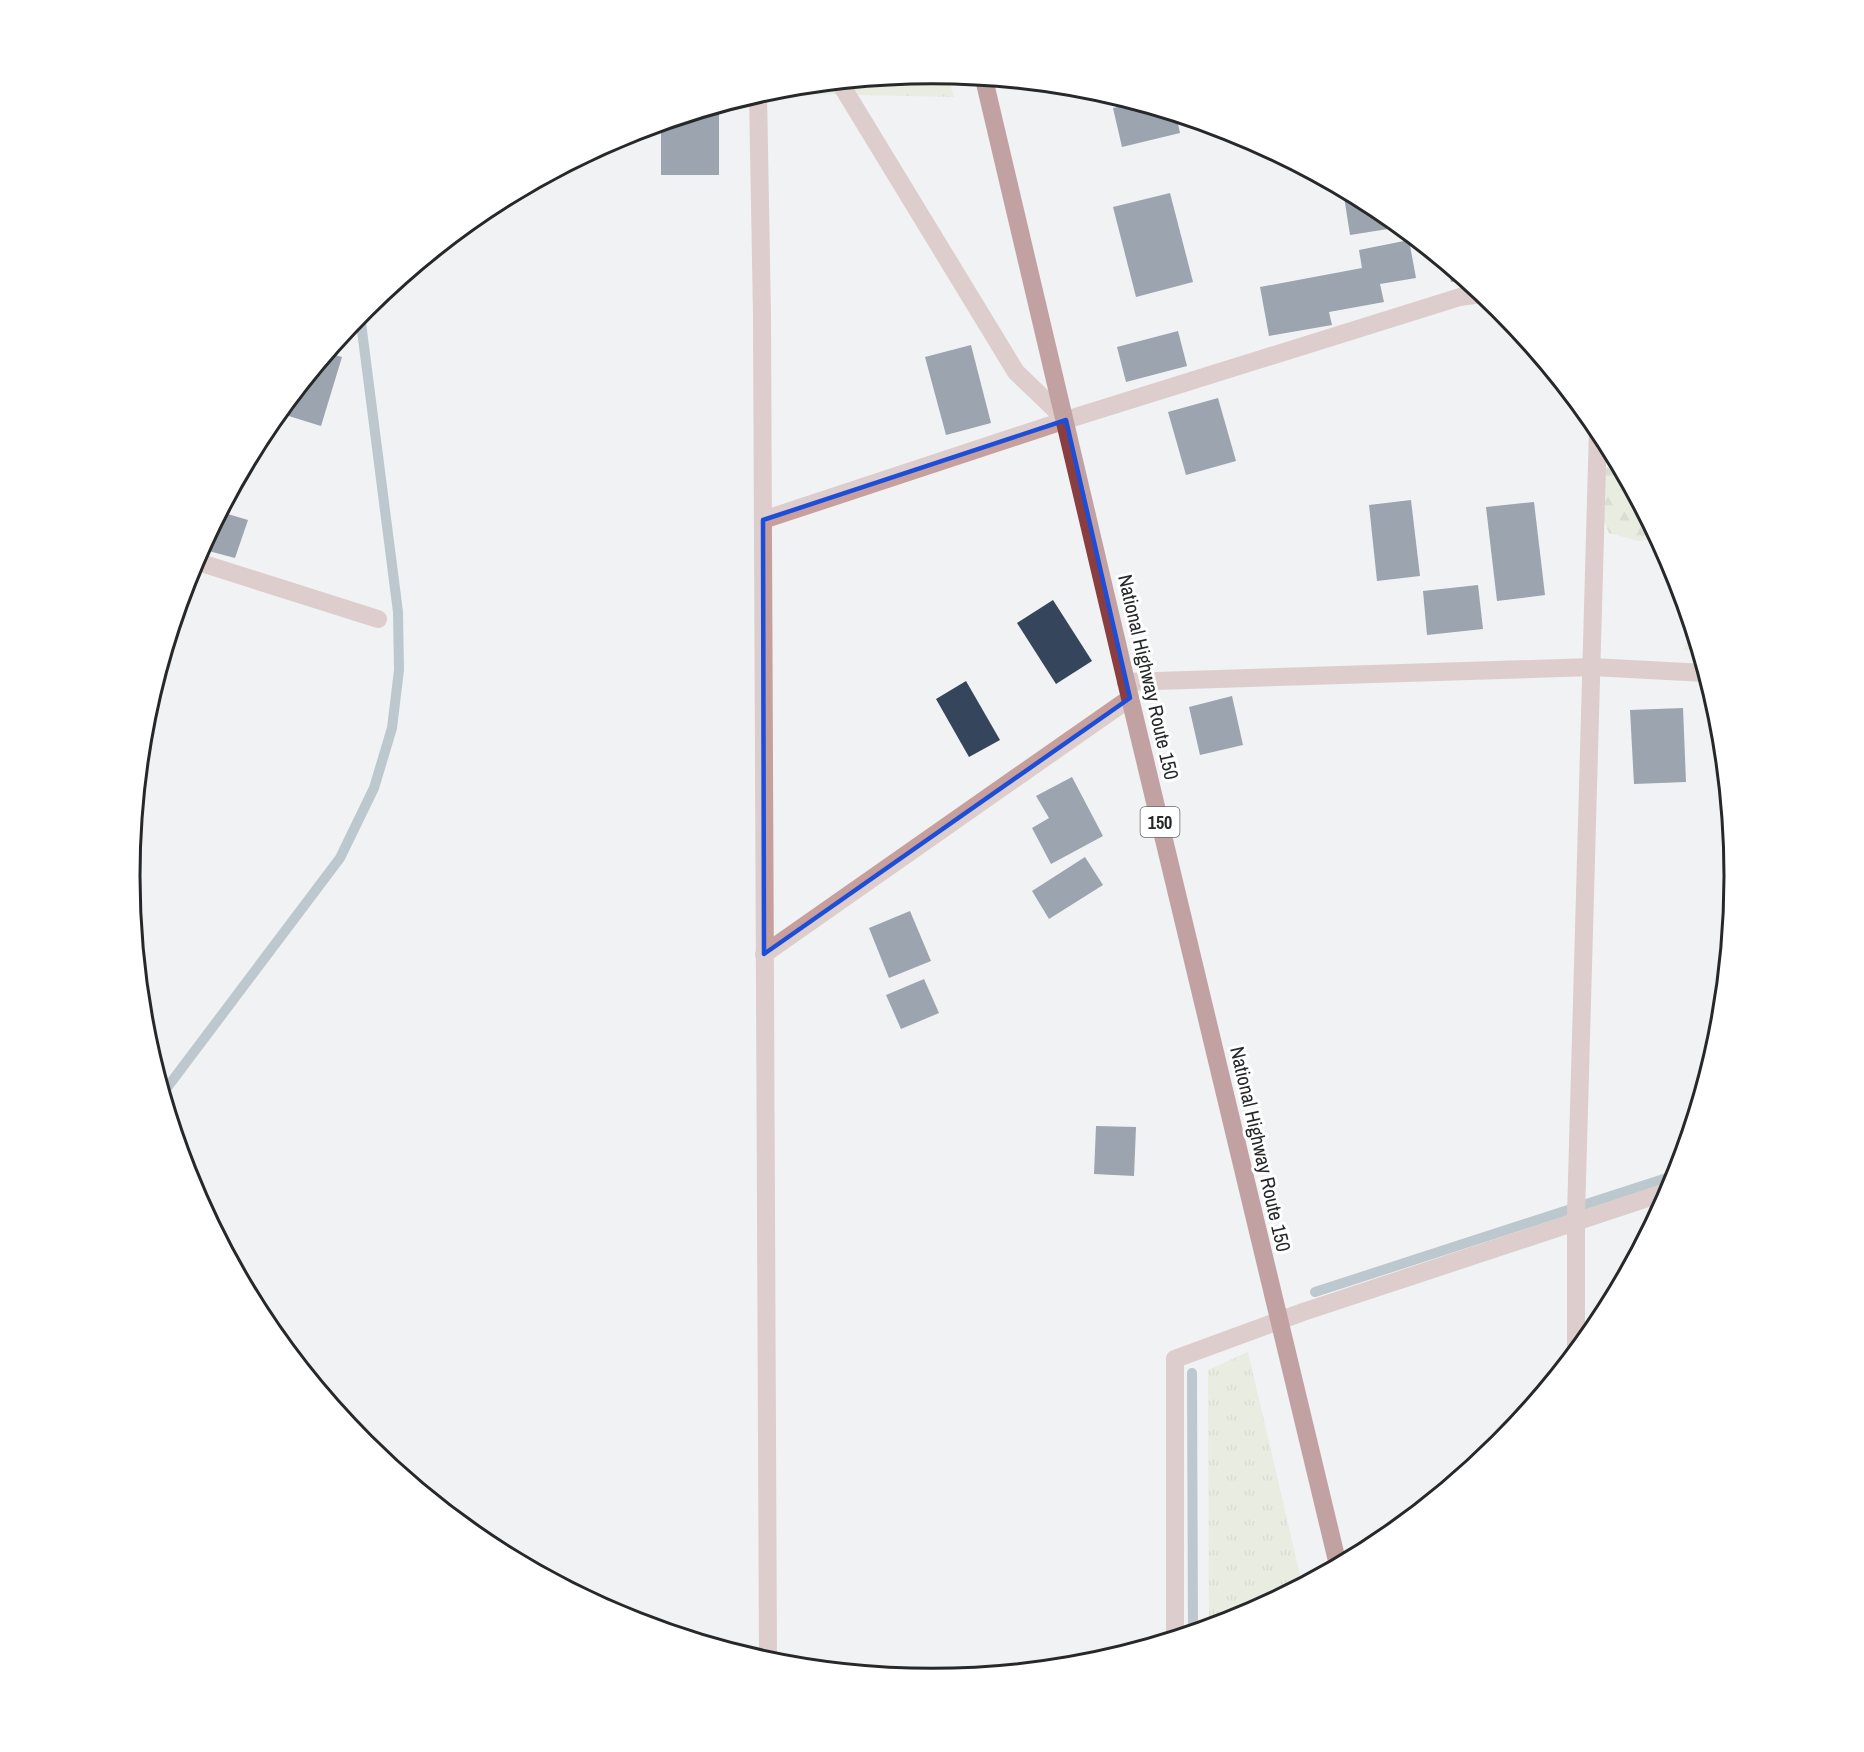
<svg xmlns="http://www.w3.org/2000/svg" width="1864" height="1752" viewBox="0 0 1864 1752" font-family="'Archivo Narrow',sans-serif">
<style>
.grass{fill:url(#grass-tufts)}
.forest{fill:url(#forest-firs)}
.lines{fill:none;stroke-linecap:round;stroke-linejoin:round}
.stream{stroke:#7c96a1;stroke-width:10}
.building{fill:#34455c}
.minor{stroke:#c79f9d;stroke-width:18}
.highway{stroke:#8b3e40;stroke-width:18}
.marked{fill:none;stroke:#1d4ed8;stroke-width:4.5;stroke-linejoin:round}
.labels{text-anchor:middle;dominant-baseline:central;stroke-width:6;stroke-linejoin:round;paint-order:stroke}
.shield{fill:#fff;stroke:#686869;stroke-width:1.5}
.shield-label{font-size:18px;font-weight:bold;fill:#272829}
.street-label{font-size:20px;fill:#272829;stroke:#fff}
.rim{fill:none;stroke:#272829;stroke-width:3}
</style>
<defs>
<pattern id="grass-tufts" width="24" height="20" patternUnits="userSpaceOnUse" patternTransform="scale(1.5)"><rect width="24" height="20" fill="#dee4ca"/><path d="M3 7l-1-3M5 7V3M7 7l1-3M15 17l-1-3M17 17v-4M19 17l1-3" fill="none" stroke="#bec4ae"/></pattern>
<pattern id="forest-firs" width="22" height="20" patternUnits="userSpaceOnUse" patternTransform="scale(1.5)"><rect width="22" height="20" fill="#dee4ca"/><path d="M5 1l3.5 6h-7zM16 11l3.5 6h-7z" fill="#bec4ae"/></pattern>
</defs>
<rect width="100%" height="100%" fill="#f0f2f4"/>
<g class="grass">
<polygon points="932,74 947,75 954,97 761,93 776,89"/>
<polygon points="1248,1352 1302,1584 1239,1618 1209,1627 1208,1370"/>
</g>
<g class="forest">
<polygon points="1617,464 1657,538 1638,541 1609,533 1596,500 1597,471"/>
<polygon points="1693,633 1698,652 1683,650"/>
</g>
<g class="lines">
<g class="stream">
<polyline points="163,1093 340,858 374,788 392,728 399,670 398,612 360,315"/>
<polyline points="1315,1292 1676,1175"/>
<polyline points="1192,1373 1193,1632"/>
</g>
</g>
<g class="building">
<polygon points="918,75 919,79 870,85 869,80"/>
<polygon points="1135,103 1176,115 1180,133 1122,147 1113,108"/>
<polygon points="719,106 719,175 661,175 661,124"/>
<polygon points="1343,190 1378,209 1401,227 1350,235"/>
<polygon points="1170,193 1193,282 1136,297 1113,207"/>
<polygon points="1409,240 1416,278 1380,284 1384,302 1329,312 1332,325 1269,336 1260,287 1362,268 1359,250"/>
<polygon points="1448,266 1464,279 1451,282"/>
<polygon points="1178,331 1187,366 1126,382 1117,347"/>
<polygon points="971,345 991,423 946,435 925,357"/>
<polygon points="1534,351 1541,360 1547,366 1538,368"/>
<polygon points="328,353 342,357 321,426 279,413"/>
<polygon points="1218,398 1236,461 1186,475 1168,412"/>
<polygon points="1411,500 1420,576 1377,581 1369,505"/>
<polygon points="1534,502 1545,595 1497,601 1486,507"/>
<polygon points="221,512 248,520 235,558 201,549"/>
<polygon points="1478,585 1483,629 1427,635 1423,591"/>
<polygon points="1053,600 1092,661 1056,684 1017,623"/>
<polygon points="966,681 1000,740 969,757 936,699"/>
<polygon points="1232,696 1243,745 1200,755 1189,707"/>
<polygon points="1683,708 1686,782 1634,784 1630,710"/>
<polygon points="1715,717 1718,717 1719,720 1722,744 1714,744"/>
<polygon points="1072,777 1103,836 1051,864 1032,828 1049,818 1036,796"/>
<polygon points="1085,857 1103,885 1049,919 1032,891"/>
<polygon points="910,911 931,961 889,978 869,928"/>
<polygon points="924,979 939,1013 901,1029 886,995"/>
<polygon points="1096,1126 1136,1127 1134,1176 1094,1174"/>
</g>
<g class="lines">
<g class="minor">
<polyline points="840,83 1016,372 1066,420"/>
<polyline points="758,94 762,315 768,1661"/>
<polyline points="763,520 1066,420 1460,297 1481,294"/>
<polyline points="195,561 378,619"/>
<polyline points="1126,682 1592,667 1705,673"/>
<polyline points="764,954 1130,698"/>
<polyline points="1576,1351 1576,1216 1598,429"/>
<polyline points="1175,1637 1175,1359 1303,1312 1669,1191"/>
</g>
<polyline class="highway" points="984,79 1130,698 1338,1565"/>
</g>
<path d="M0 0H1864V1752H0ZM 1066,420 L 1130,698 L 764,954 L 763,520 Z" fill="#f0f2f4" fill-opacity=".55" fill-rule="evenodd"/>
<path class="marked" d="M 1066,420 L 1130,698 L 764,954 L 763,520 Z"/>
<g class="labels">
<rect class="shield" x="1140.5" y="807" width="39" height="30" rx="4.5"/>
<g class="shield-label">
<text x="1160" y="822">150</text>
</g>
<g class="street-label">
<text transform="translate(1149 677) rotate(77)">National Highway Route 150</text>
<text transform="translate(1261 1149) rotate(77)">National Highway Route 150</text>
</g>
</g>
<path d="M0 0H1864V1752H0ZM140 876a792 792 0 1 1 1584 0a792 792 0 1 1-1584 0Z" fill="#fff" fill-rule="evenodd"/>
<path class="rim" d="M140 876a792 792 0 1 1 1584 0a792 792 0 1 1-1584 0Z"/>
</svg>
